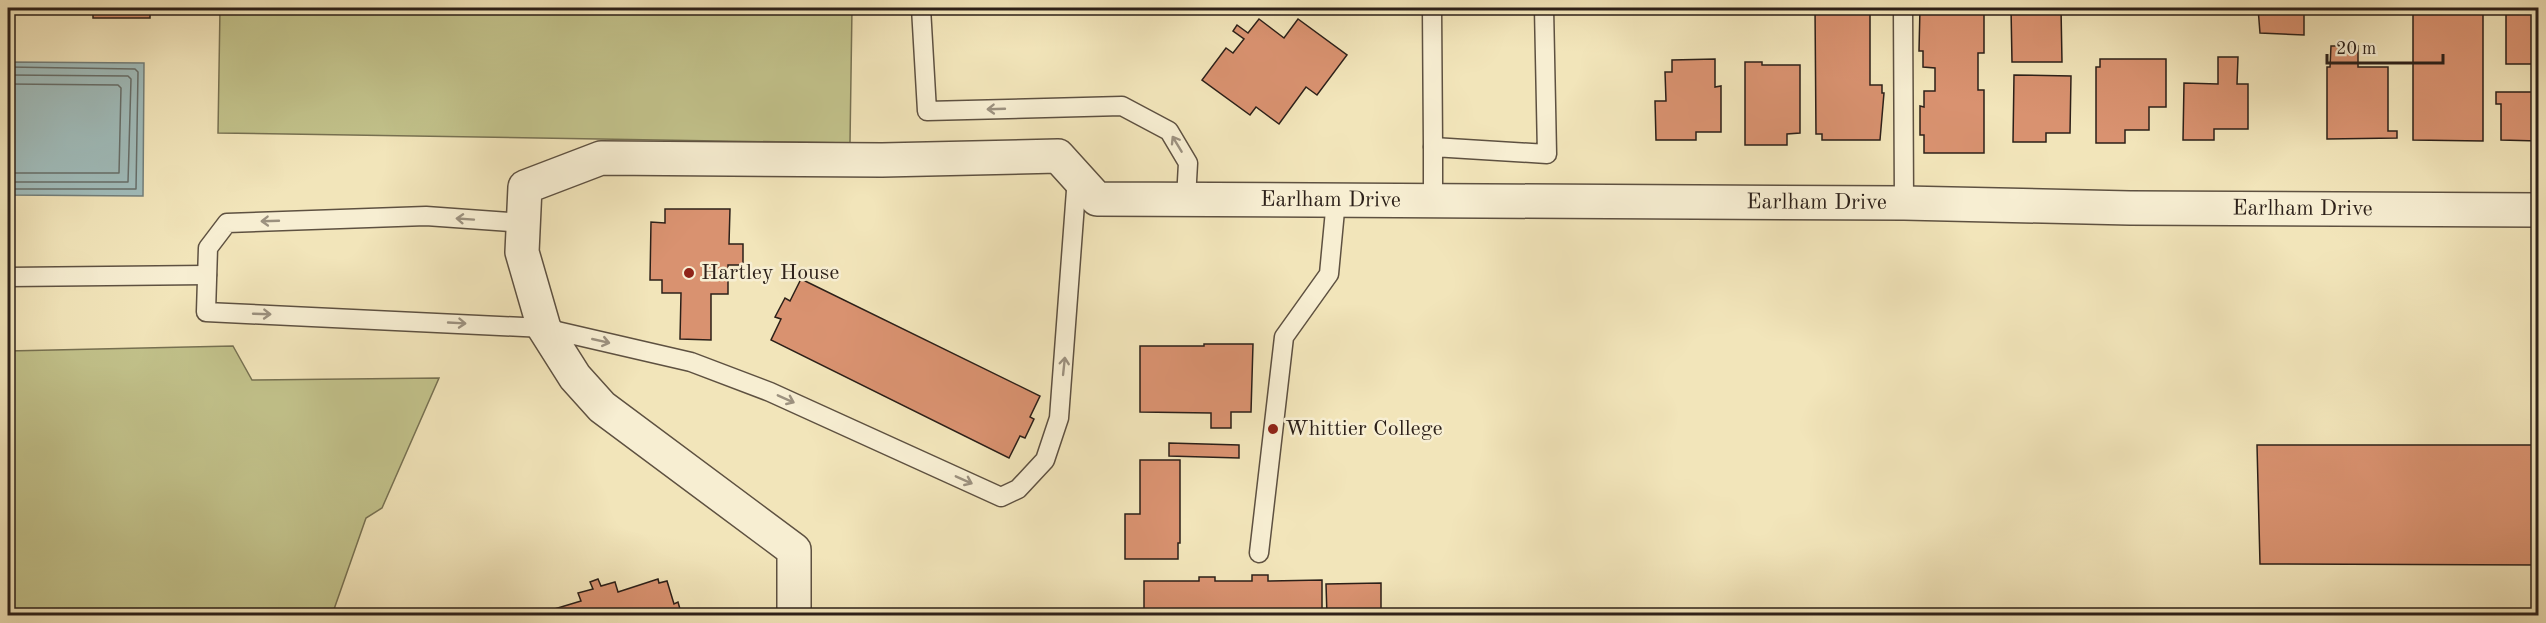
<svg xmlns="http://www.w3.org/2000/svg" width="2546" height="623" viewBox="0 0 2546 623" font-family="'Old Standard TT',serif">
<style>
.green{fill:#c2c28b;stroke:#777152;stroke-width:1.5}
.water{fill:#a0bcbb;stroke:#727e7a;stroke-width:1.5}
.lines{fill:none;stroke-linecap:round;stroke-linejoin:round}
.shore{stroke:#666e6a;stroke-width:1.5}
.building{fill:#d99270;stroke:#2c2019;stroke-width:1.5}
.lane-casing{stroke:#5e5141;stroke-width:21}
.street-casing{stroke:#5e5141;stroke-width:36}
.lane{stroke:#f7eed2;stroke-width:18}
.street{stroke:#f7eed2;stroke-width:33}
.oneway{stroke:#9c917f}
.poi-dot{fill:#8f2418;stroke:#f7eed2;stroke-width:2}
.labels{text-anchor:middle;dominant-baseline:central;stroke-width:5;stroke-linejoin:round;paint-order:stroke}
.street-label{font-size:22px;fill:#2c2019;stroke:#f7eed2}
.poi-label{font-size:22px;fill:#2c2019;stroke:#f7eed2;text-anchor:start}
</style>
<rect width="100%" height="100%" fill="#f2e5ba"/>
<filter id="stains"><feTurbulence type="fractalNoise" baseFrequency=".00333" numOctaves="4"/><feColorMatrix values="0 0 0 0 .2 0 0 0 0 .09 0 0 0 0 .02 0 0 0 .5 -.17"/></filter>
<radialGradient id="worn" r=".72"><stop offset=".6" stop-color="#630" stop-opacity="0"/><stop offset="1" stop-color="#630" stop-opacity=".3"/></radialGradient>
<g class="green">
<polygon points="220,8 852,8 850,143 218,133"/>
<polygon points="233,346 252,380 439,378 382,508 366,518 332,615 8,615 8,351"/>
</g>
<polygon class="water" points="8,62 144,63 143,196 8,195"/>
<g class="lines">
<g class="shore">
<polyline points="8,67 135,69 138,72 136,189 8,189"/>
<polyline points="8,75 128,76 131,79 128,182 8,182"/>
<polyline points="8,84 118,85 121,88 119,173 8,173"/>
</g>
</g>
<g class="building">
<polygon points="44,8 183,8 183,13 150,13 150,18 93,18 93,13 78,13 78,9"/>
<polygon points="1815,8 1870,8 1870,85 1882,85 1882,93 1884,93 1880,140 1822,140 1822,134 1816,134"/>
<polygon points="1920,8 1984,8 1984,53 1978,53 1978,90 1984,90 1984,153 1924,153 1924,135 1920,135 1920,106 1924,107 1924,91 1935,91 1935,68 1923,67 1923,51 1919,51"/>
<polygon points="2011,8 2061,8 2062,62 2012,62"/>
<polygon points="2258,8 2304,8 2304,35 2260,33"/>
<rect x="2370" y="8" width="37" height="5"/>
<polygon points="2413,8 2483,8 2483,141 2413,140"/>
<rect x="2506" y="10" width="32" height="54"/>
<polygon points="1259,19 1284,38 1298,19 1347,55 1317,95 1306,87 1279,124 1256,107 1250,115 1202,80 1226,48 1233,53 1244,39 1233,31 1237,25 1248,33"/>
<polygon points="2331,46 2358,46 2358,67 2388,67 2388,131 2397,131 2397,138 2327,139 2327,67 2330,67"/>
<polygon points="2218,57 2238,57 2237,84 2248,84 2248,129 2214,129 2214,140 2183,140 2184,83 2218,84"/>
<polygon points="1715,59 1715,87 1721,86 1721,132 1696,132 1696,140 1656,140 1655,101 1666,101 1665,72 1672,72 1672,60"/>
<polygon points="2100,59 2166,59 2166,107 2149,107 2149,130 2125,130 2125,143 2096,143 2096,67 2100,67"/>
<polygon points="1745,62 1762,62 1762,65 1800,65 1800,133 1787,134 1787,145 1745,145"/>
<polygon points="2014,75 2071,76 2070,133 2046,133 2046,142 2013,142"/>
<polygon points="2496,92 2538,92 2538,141 2501,140 2501,104 2496,104"/>
<polygon points="665,209 730,209 729,244 743,244 743,265 728,265 728,294 711,294 711,340 680,339 681,293 662,293 662,280 650,280 651,222 665,223"/>
<polygon points="801,279 1040,396 1030,417 1034,419 1025,438 1020,436 1009,458 771,340 781,319 775,317 785,298 790,301"/>
<polygon points="1204,344 1253,344 1251,412 1231,412 1231,428 1211,428 1211,413 1140,412 1140,346 1204,346"/>
<polygon points="1169,443 1239,445 1239,458 1169,456"/>
<polygon points="2257,445 2538,445 2538,565 2260,564"/>
<polygon points="1140,460 1180,460 1180,543 1178,543 1178,559 1125,559 1125,514 1140,514"/>
<polygon points="1252,575 1268,575 1268,581 1322,580 1322,616 1144,616 1144,581 1199,581 1199,577 1215,577 1215,581 1252,581"/>
<polygon points="598,579 601,586 615,582 618,592 658,579 659,583 667,581 674,604 678,602 682,616 542,616 541,613 581,601 578,593 593,589 590,582"/>
<polygon points="1381,583 1381,616 1327,616 1326,584"/>
</g>
<g class="lines">
<g class="lane-casing">
<g id="lane">
<polyline points="921,8 927,111 1122,106 1169,131 1188,163 1186,199"/>
<polyline points="1432,8 1433,147"/>
<polyline points="1903,8 1904,203"/>
<polyline points="1433,201 1433,147 1547,154 1544,8"/>
<polyline points="523,223 426,216 227,223 208,248 206,312 544,328 691,362 770,392 1001,497 1018,489 1045,460 1059,418 1077,177"/>
<polyline points="8,277 207,275"/>
<polyline points="1259,553 1284,337 1329,274 1336,200"/>
</g>
</g>
<g class="street-casing">
<g id="street">
<path id="s1" d="M 794,616 L 794,550 L 602,407 L 575,377 L 544,328 L 522,252 L 525,187 L 601,158 L 882,160 L 1058,156 L 1097,199 L 1904,203 L 2130,208 L 2538,210"/>
</g>
</g>
<use href="#lane" class="lane"/>
<use href="#street" class="street"/>
</g>
<defs><path id="oneway-shaft" d="M-6 0H5M1.5-3L5.5 0L1.5 3" fill="none" stroke-width="1.6" stroke-linecap="round" stroke-linejoin="round" transform="scale(1.5)"/></defs>
<g class="oneway">
<use href="#oneway-shaft" transform="translate(996 109) rotate(178)"/>
<use href="#oneway-shaft" transform="translate(1177 144) rotate(-121)"/>
<use href="#oneway-shaft" transform="translate(465 219) rotate(-176)"/>
<use href="#oneway-shaft" transform="translate(270 221) rotate(178)"/>
<use href="#oneway-shaft" transform="translate(262 314) rotate(2)"/>
<use href="#oneway-shaft" transform="translate(457 323) rotate(3)"/>
<use href="#oneway-shaft" transform="translate(601 341) rotate(13)"/>
<use href="#oneway-shaft" transform="translate(1064 366) rotate(-84)"/>
<use href="#oneway-shaft" transform="translate(786 399) rotate(24)"/>
<use href="#oneway-shaft" transform="translate(964 480) rotate(24)"/>
</g>
<g class="poi-dot">
<circle cx="689" cy="273" r="6"/>
<circle cx="1273" cy="429" r="6"/>
</g>
<g class="labels">
<g class="street-label">
<text stroke="none"><textPath href="#s1" startOffset="1378">Earlham Drive</textPath></text>
<text stroke="none"><textPath href="#s1" startOffset="1864">Earlham Drive</textPath></text>
<text stroke="none"><textPath href="#s1" startOffset="2350">Earlham Drive</textPath></text>
</g>
<g class="poi-label">
<text x="701" y="273">Hartley House</text>
<text x="1285" y="429">Whittier College</text>
</g>
</g>
<rect width="2546" height="623" fill="none" stroke="#f2e5ba" stroke-width="30"/>
<rect x="9" y="9" width="2528" height="605" fill="none" stroke="#2c2019" stroke-width="3"/>
<rect x="15" y="15" width="2516" height="593" fill="none" stroke="#2c2019" stroke-width="1.5"/>
<path d="M2327 54v9h116v-9" fill="none" stroke="#2c2019" stroke-width="3"/>
<text x="2336" y="54" font-size="18" fill="#2c2019" stroke="#f7eed2" stroke-width="4.5" paint-order="stroke">20 m</text>
<rect width="100%" height="100%" filter="url(#stains)"/>
<rect width="100%" height="100%" fill="url(#worn)"/>
</svg>
